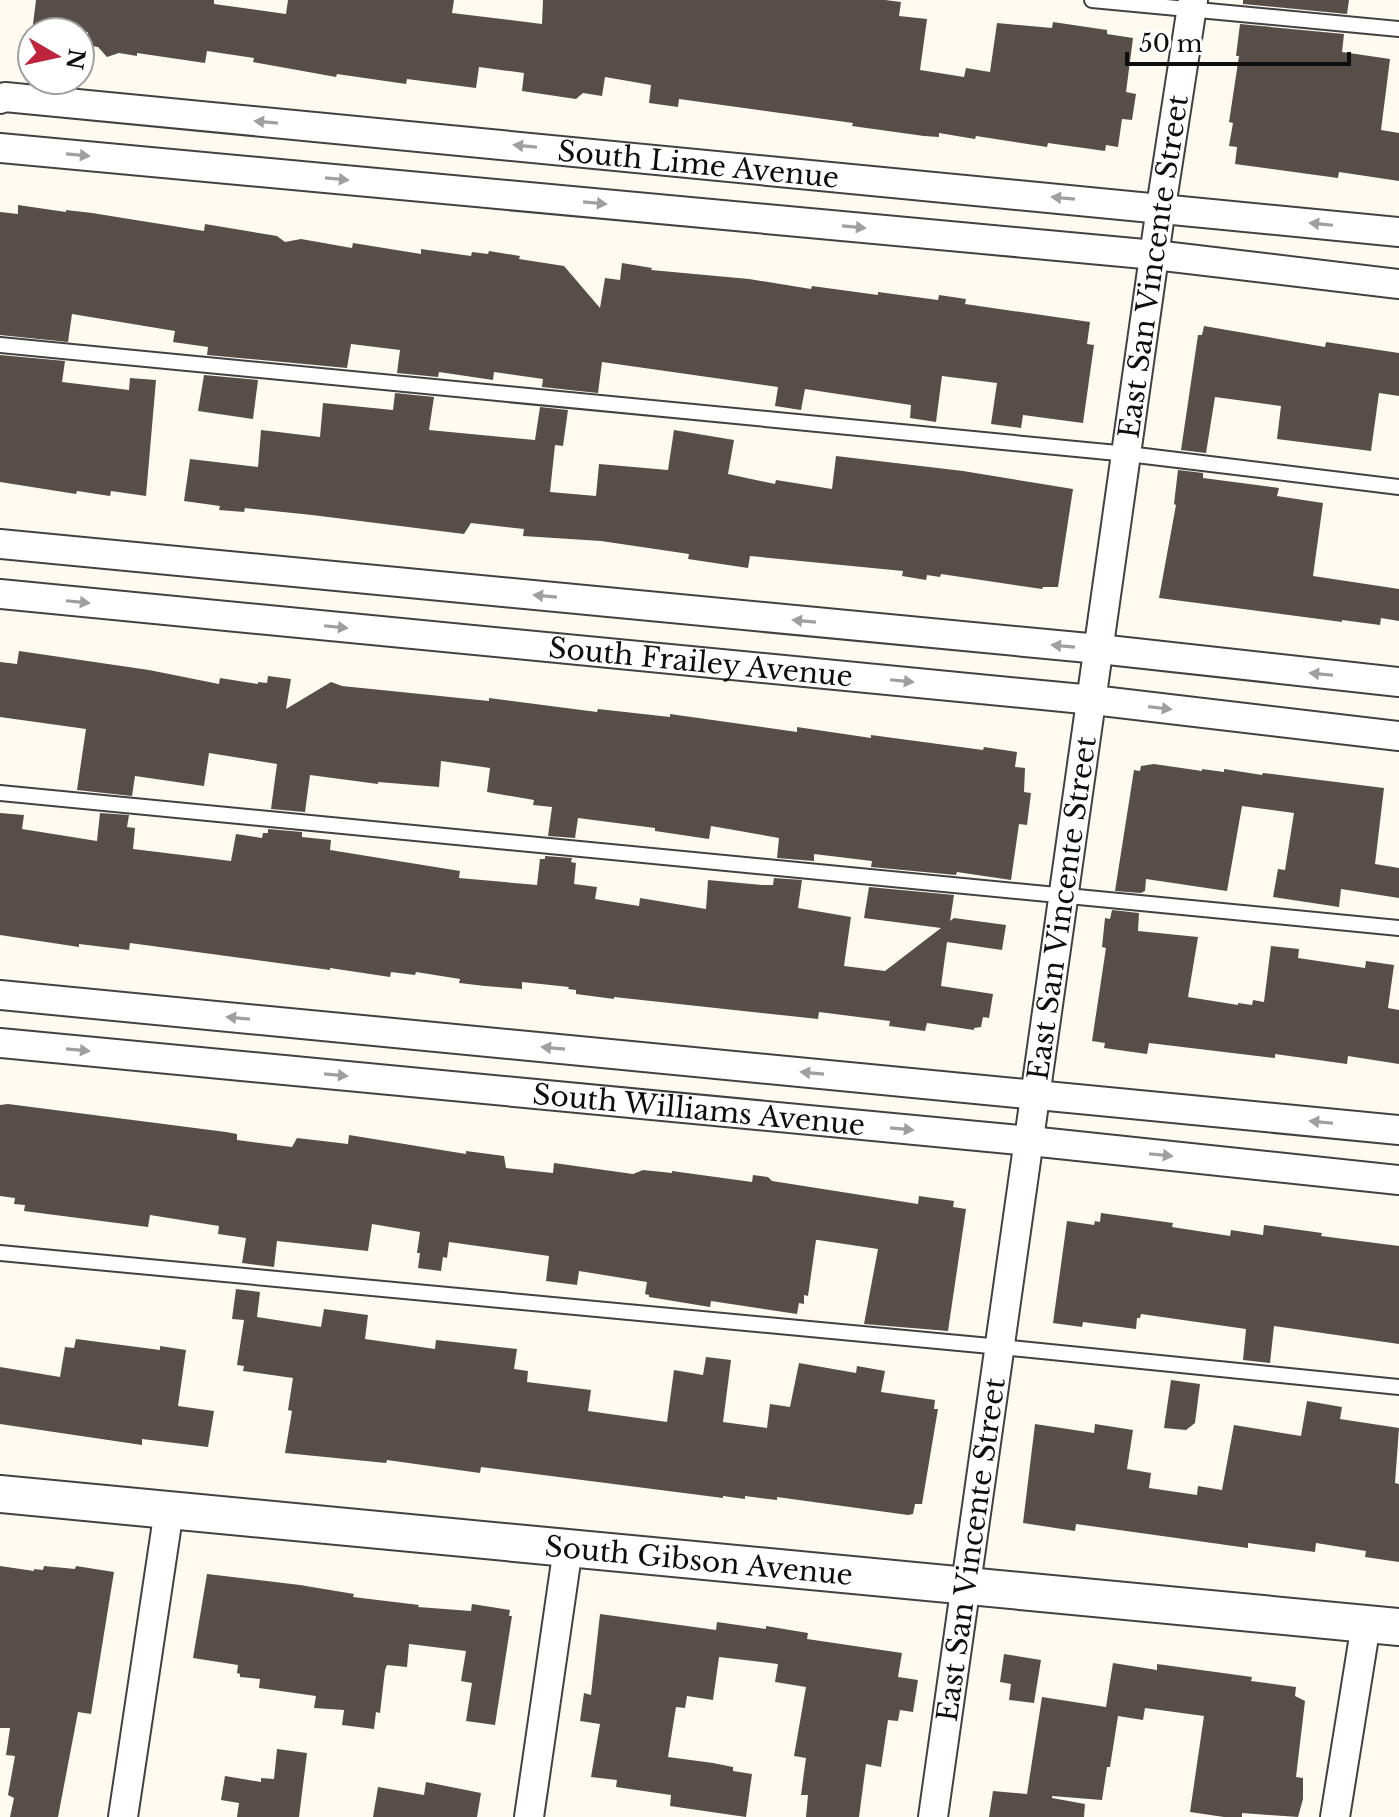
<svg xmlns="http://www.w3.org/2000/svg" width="1399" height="1817" viewBox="0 0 1399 1817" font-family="'Libre Baskerville',serif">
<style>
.building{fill:#574e4a}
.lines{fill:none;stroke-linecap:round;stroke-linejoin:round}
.service-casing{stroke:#414141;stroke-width:18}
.minor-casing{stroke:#414141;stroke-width:32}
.tertiary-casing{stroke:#414141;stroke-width:40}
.service{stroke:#fff;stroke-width:14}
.minor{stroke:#fff;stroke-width:28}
.tertiary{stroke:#fff;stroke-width:36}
.oneway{fill:#9f9f9f}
.labels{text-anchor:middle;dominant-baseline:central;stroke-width:8;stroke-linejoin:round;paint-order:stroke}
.street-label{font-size:28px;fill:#0e0e0e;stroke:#fff}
</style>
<rect width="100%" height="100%" fill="#fffaef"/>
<g class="building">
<polygon points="36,0 214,0 214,4 286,14 288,0 454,0 452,13 542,24 543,0 885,0 901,2 899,16 927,19 920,70 964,77 966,68 990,72 997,23 1052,28 1053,22 1107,30 1107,34 1133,38 1126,92 1136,94 1132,120 1122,119 1118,147 1106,145 1105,151 1048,143 1047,147 976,136 975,139 939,133 939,137 924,136 852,126 853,123 679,99 678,107 649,103 651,85 605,77 602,96 583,93 576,99 522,91 524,73 479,67 476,88 407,79 406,84 337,74 336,77 253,62 254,58 207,51 205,63 137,53 137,56 119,53 107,57 98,47 86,45 88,32 32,32"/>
<polygon points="1243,0 1349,0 1347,14 1243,4"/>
<polygon points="1240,24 1344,34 1342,52 1390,59 1381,130 1399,133 1399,181 1339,172 1338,178 1235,164 1237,147 1229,146 1233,123 1229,122 1239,56 1236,56"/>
<polygon points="18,205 66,212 66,210 92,213 204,231 205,224 277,236 285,242 301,239 352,248 353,243 421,254 421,249 471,256 472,252 488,254 489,251 520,256 519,259 564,266 600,308 605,278 620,280 622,263 652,268 651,270 749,279 811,289 812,286 878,295 878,292 938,300 939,295 966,299 965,304 1090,322 1087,344 1094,345 1083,423 1023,415 1021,428 991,424 997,383 942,376 936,422 910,418 911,405 805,389 801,410 775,406 778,387 602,362 598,393 542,387 543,379 494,372 493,380 439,372 438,377 397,373 400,350 351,344 347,368 207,355 208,347 173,342 175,331 72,314 68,342 0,335 0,212 18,214"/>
<polygon points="1204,326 1325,347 1326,342 1399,353 1399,396 1379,393 1371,451 1277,439 1281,406 1215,397 1206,453 1181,450 1198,335 1202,335"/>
<polygon points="0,355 65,361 62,382 129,390 130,378 156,380 146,496 111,491 110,496 77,491 76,494 0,482"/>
<polygon points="204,375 258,380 253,419 198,411"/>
<polygon points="395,393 434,397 429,430 535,440 540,407 568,410 563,446 555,445 550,492 596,496 599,464 668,470 674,430 734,440 728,474 775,484 776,480 832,489 836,456 963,471 1073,489 1058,587 1043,587 1042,589 941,574 940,577 927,575 926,580 902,576 903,571 750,556 748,568 688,559 689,554 601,541 523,536 524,529 471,523 464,534 312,515 245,508 244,512 219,510 220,506 184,501 190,459 258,467 261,430 320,437 323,403 393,410"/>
<polygon points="1178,470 1203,473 1203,478 1279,488 1277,496 1323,503 1313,576 1399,589 1399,621 1381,618 1380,625 1342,620 1342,622 1159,598 1176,505 1174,504"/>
<polygon points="19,651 149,670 219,684 220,678 258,684 258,682 267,683 268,676 291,679 286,709 331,682 342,686 489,701 489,698 597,712 598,709 670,717 670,714 797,732 797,727 871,738 871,735 983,750 984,747 1017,752 1015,767 1025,768 1024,792 1031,793 1027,825 1019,824 1011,880 957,872 956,875 871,867 872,861 814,854 814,861 777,858 779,838 711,826 709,839 655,831 655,828 578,818 575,838 548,836 552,807 533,805 534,800 487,792 490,768 441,761 439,787 378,782 378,784 310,775 305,812 271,809 277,764 209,753 204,786 135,776 132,796 77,790 86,729 0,717 0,662 17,664"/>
<polygon points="1154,764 1202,771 1202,769 1224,772 1224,769 1262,775 1263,773 1384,788 1375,864 1399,868 1399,898 1341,889 1339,907 1273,897 1278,869 1285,870 1294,813 1242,806 1227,891 1146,879 1145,891 1141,893 1115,891 1134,770 1140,771 1141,766"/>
<polygon points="0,813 24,815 22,829 97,841 100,813 129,815 127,827 135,828 133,849 231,861 236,834 262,838 263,833 268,833 268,829 302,832 302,837 331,840 330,850 460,871 459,878 537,885 540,859 545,859 545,856 572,858 571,862 576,863 574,884 597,887 595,899 639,906 640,898 706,909 708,880 762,885 773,885 774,878 802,880 798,908 851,917 844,966 885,971 941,928 864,918 869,887 954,895 950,921 954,918 1006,925 1002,950 947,942 941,986 993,994 989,1018 983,1017 981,1027 974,1028 974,1030 927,1023 925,1031 889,1026 890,1021 819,1012 818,1019 614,997 614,999 576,994 576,990 568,989 569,987 522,982 522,989 485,986 459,983 460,979 416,972 415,975 391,972 390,977 330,968 330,970 130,943 129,950 79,944 79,947 0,935"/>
<polygon points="1112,910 1139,913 1138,931 1198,937 1188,997 1238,1005 1238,1003 1252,1005 1253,1000 1264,1002 1271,946 1299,949 1298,958 1365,968 1366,961 1394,965 1388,1008 1399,1010 1399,1064 1348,1056 1347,1064 1275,1054 1275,1058 1149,1043 1147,1054 1104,1048 1105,1043 1092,1041 1106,948 1102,947 1105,918 1110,919"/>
<polygon points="8,1104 226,1132 237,1134 237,1140 292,1147 297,1138 348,1144 349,1135 466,1154 466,1151 504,1156 506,1168 553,1173 554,1163 633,1174 643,1170 672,1173 672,1171 752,1182 753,1175 768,1177 772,1181 918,1204 919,1196 954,1201 953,1207 966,1209 948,1331 864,1324 878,1249 818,1240 816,1240 808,1296 804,1295 804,1304 799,1303 797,1314 711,1301 710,1307 649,1297 649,1295 645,1294 647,1282 579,1271 577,1285 546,1281 549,1256 449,1242 447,1258 443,1257 441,1271 418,1268 420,1253 417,1253 420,1232 372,1224 368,1251 277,1241 274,1267 242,1263 246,1238 218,1234 219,1226 150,1215 148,1227 24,1211 25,1205 14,1204 15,1198 0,1196 0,1105"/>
<polygon points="1101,1213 1173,1223 1172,1227 1230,1236 1231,1230 1263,1235 1264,1225 1322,1233 1321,1236 1399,1246 1399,1344 1274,1326 1270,1363 1243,1360 1246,1329 1141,1314 1140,1318 1137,1318 1136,1329 1083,1322 1082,1327 1053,1323 1067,1221 1094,1225 1095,1221 1100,1222"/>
<polygon points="236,1289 260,1292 257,1317 321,1327 324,1309 368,1315 365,1339 435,1349 436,1340 517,1349 514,1369 528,1371 527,1382 591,1390 588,1411 667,1422 674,1370 703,1375 706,1357 731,1360 723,1422 767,1428 770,1404 790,1407 799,1363 856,1373 857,1366 885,1371 881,1392 935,1400 934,1409 938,1409 922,1504 915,1504 913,1514 908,1515 777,1497 777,1500 745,1496 745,1499 723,1496 723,1498 481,1467 480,1473 387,1460 386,1463 285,1453 292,1411 288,1410 293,1378 243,1371 244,1366 237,1365 244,1320 232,1319"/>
<polygon points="76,1339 160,1350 160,1346 186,1350 178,1406 214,1411 208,1447 142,1439 142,1445 0,1424 0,1367 60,1377 65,1347 74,1348"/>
<polygon points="1171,1380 1200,1384 1195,1423 1186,1430 1164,1428"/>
<polygon points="1307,1401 1342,1407 1340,1419 1399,1428 1395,1483 1399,1484 1399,1562 1365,1557 1366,1551 1316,1543 1315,1552 1248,1543 1248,1548 1076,1524 1075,1531 1023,1523 1035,1424 1094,1433 1095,1424 1133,1430 1127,1469 1151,1473 1149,1488 1197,1495 1198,1486 1222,1490 1234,1425 1301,1436"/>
<polygon points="0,1566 34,1571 34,1569 43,1570 44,1566 75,1569 76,1566 114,1572 91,1714 78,1712 58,1817 10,1817 14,1798 8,1795 15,1756 6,1755 10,1728 0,1728"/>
<polygon points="207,1574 300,1585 354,1594 353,1597 419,1605 418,1607 471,1611 472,1604 510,1610 509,1616 512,1616 495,1725 466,1721 472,1683 461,1681 466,1651 409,1644 407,1667 387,1665 385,1670 380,1713 376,1712 374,1729 342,1725 344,1710 314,1708 316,1696 259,1688 260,1679 240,1677 240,1674 237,1673 238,1665 193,1658"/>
<polygon points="600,1614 716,1630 717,1622 766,1629 766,1626 808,1633 807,1639 902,1653 898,1677 918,1680 913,1712 900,1710 898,1721 888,1720 881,1767 866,1764 859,1817 806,1817 808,1795 801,1795 806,1758 794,1756 806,1687 775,1682 778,1664 719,1657 713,1700 687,1696 685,1708 676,1707 668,1757 713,1763 733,1767 733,1771 752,1774 746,1817 670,1806 671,1795 616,1787 617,1780 591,1777 600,1724 580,1721 584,1693 591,1695"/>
<polygon points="1004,1654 1041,1660 1034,1703 1009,1700 1011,1684 1000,1682"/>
<polygon points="1113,1663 1157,1670 1157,1664 1252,1677 1251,1681 1296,1687 1295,1696 1305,1701 1296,1777 1303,1778 1303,1799 1298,1817 1242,1813 1242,1817 1224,1817 1190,1812 1204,1716 1145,1708 1143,1720 1118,1716 1110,1767 1107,1767 1102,1800 1052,1796 1052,1798 1085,1804 1084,1817 989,1817 993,1791 1027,1794 1042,1697 1106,1707"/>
<polygon points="277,1749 307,1753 299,1817 237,1817 239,1803 221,1800 225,1776 261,1782 261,1778 274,1779"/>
<polygon points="426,1782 481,1793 477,1817 373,1817 378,1787 424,1795"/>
</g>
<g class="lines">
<g class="service-casing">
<g id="service">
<polyline points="1092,0 1399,29"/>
<polyline points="0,345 1128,454 1399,487"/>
<polyline points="0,793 1399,928"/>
<polyline points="0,1253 1001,1347 1399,1387"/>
</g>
</g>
<g class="minor-casing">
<g id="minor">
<path id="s1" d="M 0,99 L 5,97 L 1399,232"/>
<polyline points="0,148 1155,255 1399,284"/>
<polyline points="0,544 1099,649 1399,682"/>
<path id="s2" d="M 0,594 L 1093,700 L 1399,736"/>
<polyline points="0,995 1399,1130"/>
<path id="s3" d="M 0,1043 L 1030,1141 L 1399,1180"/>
<polyline points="123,1817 169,1510"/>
<polyline points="529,1817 568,1548"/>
<path id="s4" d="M 933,1817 L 1161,207 L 1193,0"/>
<polyline points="1335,1817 1366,1624"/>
</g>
</g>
<g class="tertiary-casing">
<g id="tertiary">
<path id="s5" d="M 0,1494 L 1399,1627"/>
</g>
</g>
<use href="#service" class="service"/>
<use href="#minor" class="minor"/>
<use href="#tertiary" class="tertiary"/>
</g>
<defs><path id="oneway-solid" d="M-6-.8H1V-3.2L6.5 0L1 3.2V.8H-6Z" transform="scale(2)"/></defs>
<g class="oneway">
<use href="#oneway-solid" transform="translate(266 122) rotate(-175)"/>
<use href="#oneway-solid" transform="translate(525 146) rotate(-175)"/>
<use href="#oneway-solid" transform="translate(78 155) rotate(5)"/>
<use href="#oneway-solid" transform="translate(337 179) rotate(5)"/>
<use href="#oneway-solid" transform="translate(1063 198) rotate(-175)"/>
<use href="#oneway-solid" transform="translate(595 203) rotate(5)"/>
<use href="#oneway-solid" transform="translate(1321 224) rotate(-174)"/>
<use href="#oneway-solid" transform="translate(854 227) rotate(5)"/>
<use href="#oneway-solid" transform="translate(545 596) rotate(-175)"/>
<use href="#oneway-solid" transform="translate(78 602) rotate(6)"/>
<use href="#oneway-solid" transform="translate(804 621) rotate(-175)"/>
<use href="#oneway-solid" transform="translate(336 627) rotate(6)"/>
<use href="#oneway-solid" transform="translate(1063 646) rotate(-175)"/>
<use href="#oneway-solid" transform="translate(1321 674) rotate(-174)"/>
<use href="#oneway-solid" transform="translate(902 681) rotate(6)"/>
<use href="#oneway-solid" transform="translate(1160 708) rotate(7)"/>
<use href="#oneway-solid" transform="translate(238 1018) rotate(-175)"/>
<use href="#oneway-solid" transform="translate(553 1048) rotate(-175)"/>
<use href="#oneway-solid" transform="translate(78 1050) rotate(5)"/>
<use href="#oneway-solid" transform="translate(812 1073) rotate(-175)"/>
<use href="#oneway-solid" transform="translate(336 1075) rotate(5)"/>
<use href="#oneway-solid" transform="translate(1321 1122) rotate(-174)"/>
<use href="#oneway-solid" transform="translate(902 1129) rotate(5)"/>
<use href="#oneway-solid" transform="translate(1161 1155) rotate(6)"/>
</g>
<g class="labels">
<g class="street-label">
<text stroke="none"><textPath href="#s1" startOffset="702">South Lime Avenue</textPath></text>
<text stroke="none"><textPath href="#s4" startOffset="1566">East San Vincente Street</textPath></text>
<text stroke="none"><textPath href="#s2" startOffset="704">South Frailey Avenue</textPath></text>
<text stroke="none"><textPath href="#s4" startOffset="918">East San Vincente Street</textPath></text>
<text stroke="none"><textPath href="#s3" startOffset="702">South Williams Avenue</textPath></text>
<text stroke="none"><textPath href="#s4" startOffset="270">East San Vincente Street</textPath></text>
<text stroke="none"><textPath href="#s5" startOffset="702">South Gibson Avenue</textPath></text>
</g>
</g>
<g transform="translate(56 56) rotate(99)"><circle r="38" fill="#ffffff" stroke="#9f9f9f" stroke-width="2"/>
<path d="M0-6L14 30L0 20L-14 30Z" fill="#be253c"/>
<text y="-12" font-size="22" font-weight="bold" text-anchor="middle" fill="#0e0e0e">N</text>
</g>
<path d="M1127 52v12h222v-12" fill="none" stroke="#0e0e0e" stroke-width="4"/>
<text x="1139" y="52" font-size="24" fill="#0e0e0e" stroke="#ffffff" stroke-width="6" paint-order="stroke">50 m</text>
</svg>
